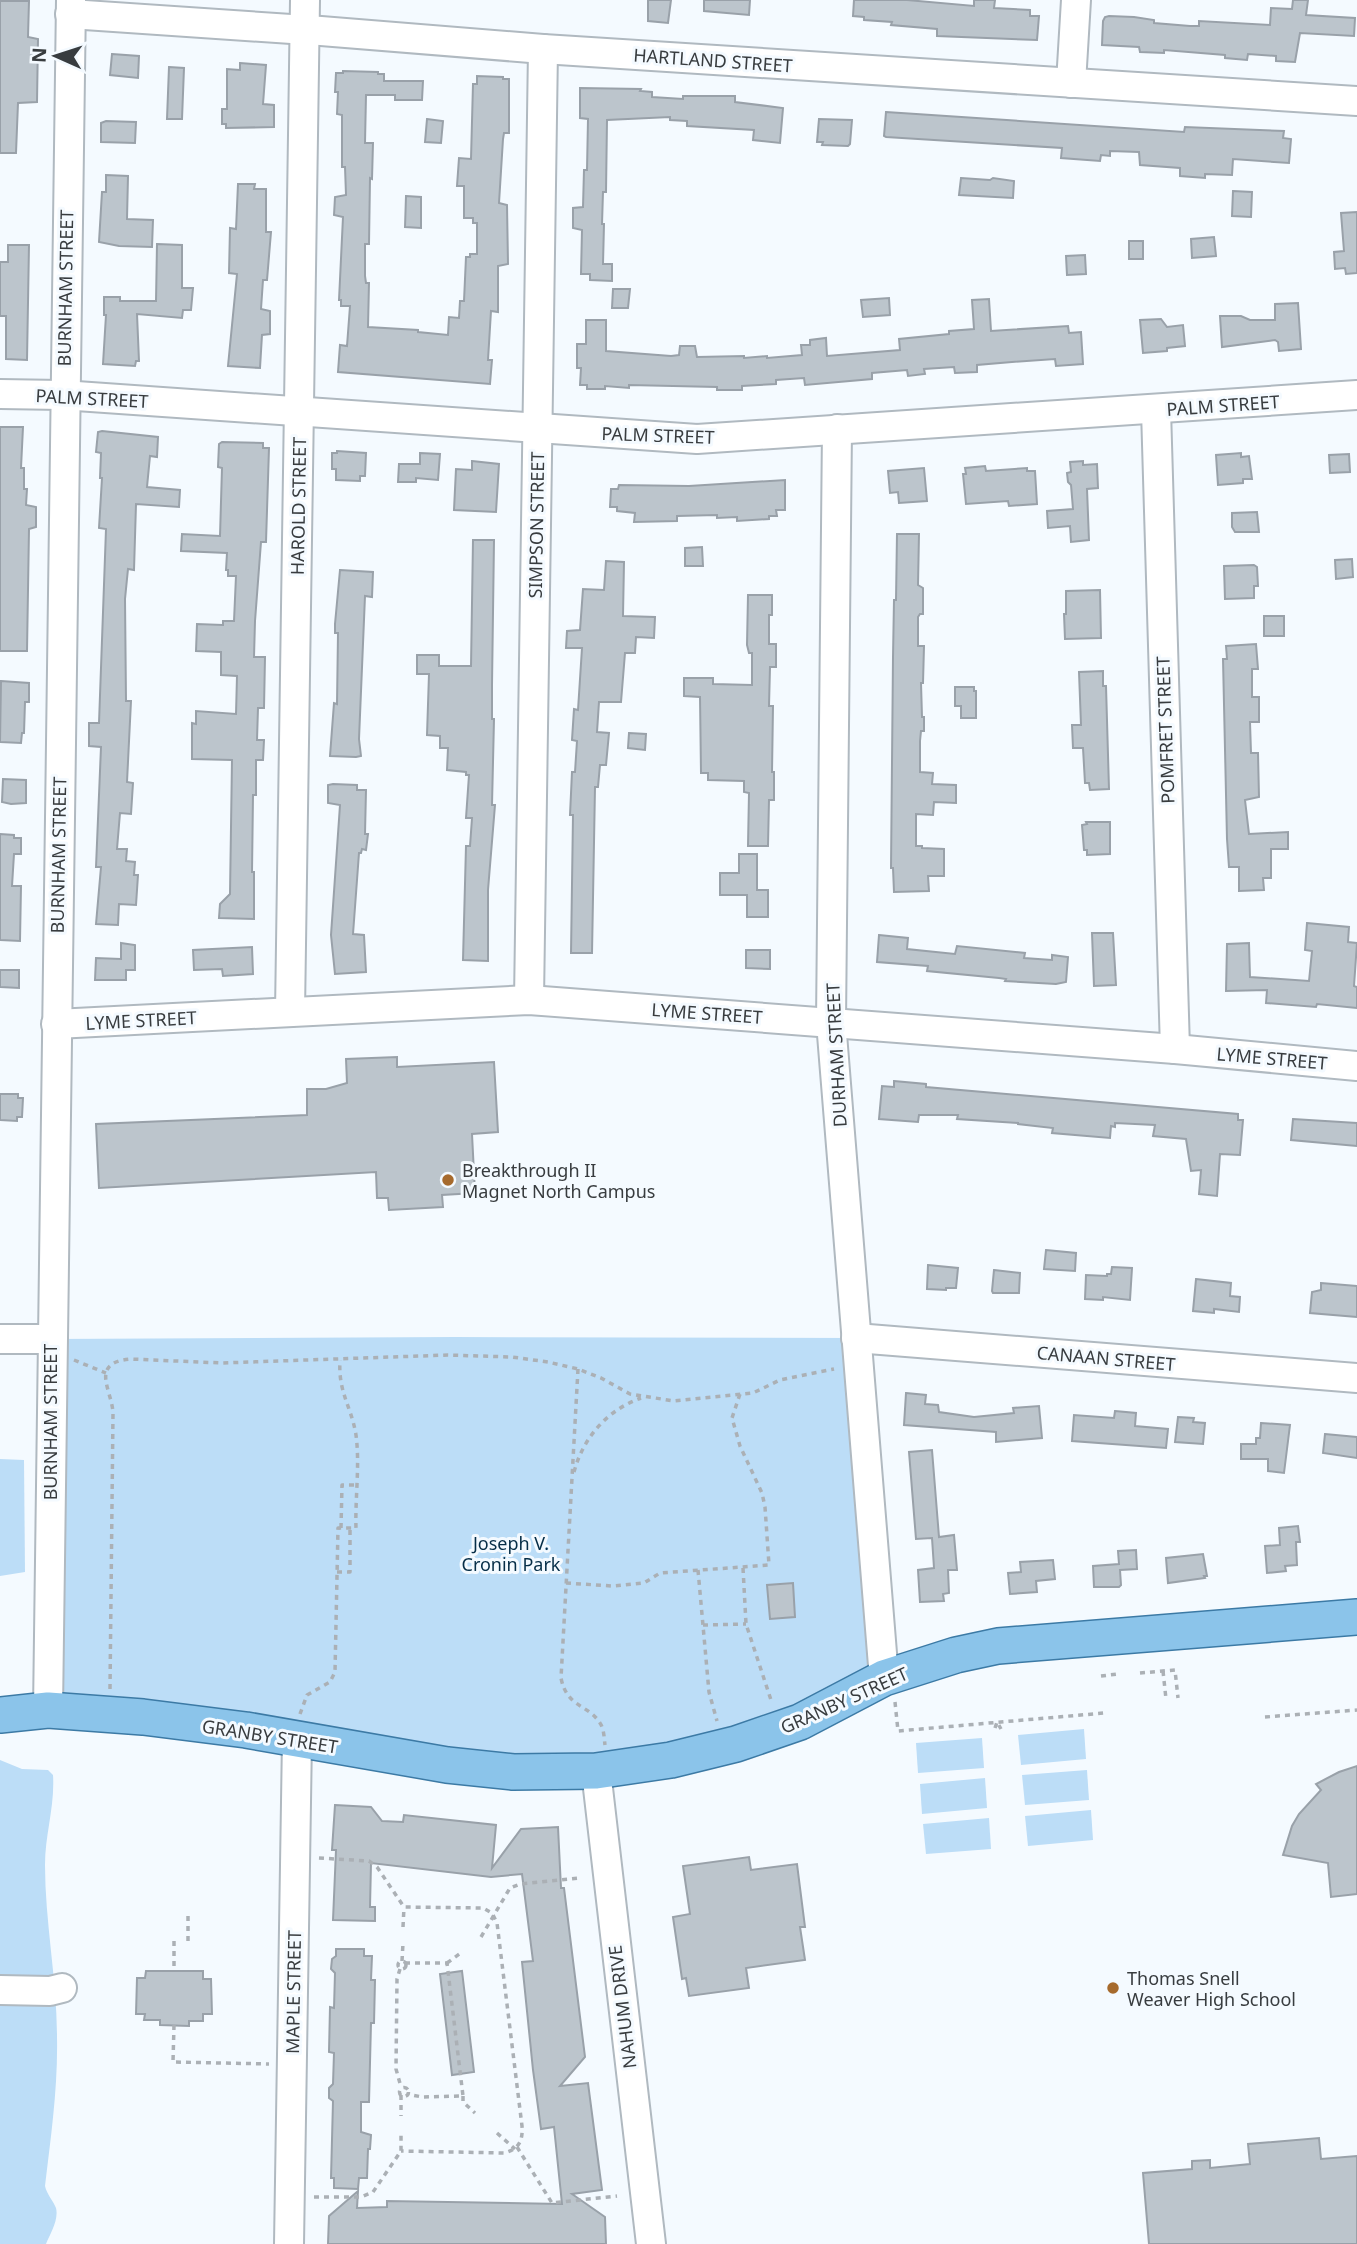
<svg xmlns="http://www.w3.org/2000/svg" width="1357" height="2244" viewBox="0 0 1357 2244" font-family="'Noto Sans',sans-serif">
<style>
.green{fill:#bcddf7}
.building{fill:#bcc5cc;stroke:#99a1a9;stroke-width:2}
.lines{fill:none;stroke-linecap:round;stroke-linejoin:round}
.minor-casing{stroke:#b0b9c0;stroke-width:32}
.major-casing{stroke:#3c7aa5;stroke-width:38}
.path{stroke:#abb0b5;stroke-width:3.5;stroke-dasharray:5 5;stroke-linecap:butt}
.minor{stroke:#fff;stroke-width:28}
.major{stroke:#8bc4ea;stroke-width:35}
.poi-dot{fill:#a66a2d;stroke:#f4faff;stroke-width:2.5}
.labels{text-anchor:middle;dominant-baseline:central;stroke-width:6;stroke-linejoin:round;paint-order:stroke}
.street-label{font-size:18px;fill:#383c3f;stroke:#f4faff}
.poi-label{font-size:18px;fill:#383c3f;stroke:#f4faff;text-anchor:start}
.park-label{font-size:18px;fill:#062e48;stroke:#f4faff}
</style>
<rect width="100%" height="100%" fill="#f4faff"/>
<g class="green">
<polygon points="455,1337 856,1338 884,1678 596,1771 48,1710 50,1339"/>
<polygon points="0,1459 24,1460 25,1572 0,1576"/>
<polygon points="1084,1729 1086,1759 1021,1765 1018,1735"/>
<polygon points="982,1738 984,1768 918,1773 916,1743"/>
<path d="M 0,1760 L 22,1769 L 48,1770 L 53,1775 C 55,1806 45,1834 45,1865 C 45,1922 57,1979 57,2037 C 58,2087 51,2136 45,2186 C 47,2195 53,2200 56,2208 C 59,2220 50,2234 46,2244 L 0,2244 Z"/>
<polygon points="1087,1770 1089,1800 1025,1805 1022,1775"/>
<polygon points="985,1778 987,1808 922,1814 920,1784"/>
<polygon points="1091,1810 1093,1840 1028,1846 1025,1816"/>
<polygon points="989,1818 991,1849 926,1854 923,1824"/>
</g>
<g class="building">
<polygon points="648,0 671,0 668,23 648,21"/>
<polygon points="704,0 750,0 749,15 704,11"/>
<polygon points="854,0 907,0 974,6 974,0 995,0 994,8 1030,10 1030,16 1039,16 1037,40 937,36 937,29 891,25 892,22 864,20 864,17 853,16"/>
<polygon points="1293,0 1308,0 1306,15 1355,18 1354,36 1300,33 1295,62 1276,61 1276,56 1248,54 1247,60 1225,58 1225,55 1164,50 1164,53 1140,52 1139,47 1102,45 1103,21 1105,17 1109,16 1134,17 1154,20 1154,23 1190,26 1199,26 1199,21 1270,25 1271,8 1292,9"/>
<polygon points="0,1 29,1 28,37 38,39 37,102 18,103 16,153 0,153"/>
<polygon points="112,54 139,56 138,78 110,75"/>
<polygon points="240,63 266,65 263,104 274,105 274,127 226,128 226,124 222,124 222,109 227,109 227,69 240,70"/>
<polygon points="169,67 184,68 182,119 167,119"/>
<polygon points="343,71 378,72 378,74 384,74 384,81 423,81 422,100 395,100 395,95 366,95 365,143 373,143 372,179 370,178 369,244 365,244 365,276 366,283 369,283 368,327 418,330 418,332 448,335 449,317 459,318 460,301 464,301 466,257 470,257 470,254 477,254 477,223 473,223 473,218 464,218 464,186 457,186 459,158 471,159 473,84 477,84 477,76 503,77 503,79 509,79 509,133 504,133 503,139 499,203 507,205 508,264 498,266 498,312 491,311 488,360 492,360 490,384 338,372 340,345 347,346 350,306 341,306 341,300 339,300 343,217 334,215 335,197 346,195 345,167 342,167 342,115 337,114 338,92 335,92 336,73 343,73"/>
<polygon points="580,88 641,89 640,91 652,92 652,97 683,99 683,96 735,96 735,102 783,108 780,143 753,140 754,130 687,126 687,121 670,120 670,117 607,120 606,192 603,192 602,224 604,224 603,264 612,264 612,281 590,280 590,274 581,274 582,230 573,228 573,208 583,207 584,170 587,170 588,119 580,118"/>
<polygon points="886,112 1184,132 1185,127 1284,131 1283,138 1291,139 1289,163 1233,159 1232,175 1205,174 1205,178 1180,176 1180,168 1140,165 1139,152 1110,151 1110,156 1101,155 1100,161 1061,158 1062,148 886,137 884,136"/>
<polygon points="427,119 443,121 441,143 425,142"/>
<polygon points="819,119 852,120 850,144 848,146 822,145 823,142 817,142"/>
<polygon points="106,121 136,122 135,143 101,142 101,123"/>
<polygon points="106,175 128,176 127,219 153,220 152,247 119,246 99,242 102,192 106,192"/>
<polygon points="961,178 990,180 993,178 1014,181 1013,198 959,195"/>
<polygon points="238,184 255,184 254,189 266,189 266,232 271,232 267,280 263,280 261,309 270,311 270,334 262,335 260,368 228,366 237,274 229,273 230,228 236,229"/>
<polygon points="1233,191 1252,192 1251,217 1232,216"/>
<polygon points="406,196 421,197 421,228 405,227"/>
<polygon points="1357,212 1357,273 1346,274 1345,268 1335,269 1334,252 1344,251 1341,213"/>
<polygon points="1214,237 1216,256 1192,258 1191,239"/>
<rect x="1129" y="241" width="14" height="18"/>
<polygon points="157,244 182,245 182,288 193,288 191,310 183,310 182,318 137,314 139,361 136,361 135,366 103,364 106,315 104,315 104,297 120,297 120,301 156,301"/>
<polygon points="8,245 29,245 27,360 6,359 6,316 0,316 0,262 8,262"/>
<polygon points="1085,255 1086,274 1067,275 1066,256"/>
<polygon points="613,289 630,289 628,308 612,308"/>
<polygon points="889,298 890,315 863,317 861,300"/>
<polygon points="989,299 991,331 1068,326 1069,333 1081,332 1083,364 1056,366 1055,359 1012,362 977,365 977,372 955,373 954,367 924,369 925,374 908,376 907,370 872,373 872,379 805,385 804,378 776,380 776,384 742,386 742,390 717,390 717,387 629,385 629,388 605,386 605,389 587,389 587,385 580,385 581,368 577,368 577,344 586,344 586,320 606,320 606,351 671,356 679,355 680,346 695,346 697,357 744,356 744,358 767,356 767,358 802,355 801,345 810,345 810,340 826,338 827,356 900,350 899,339 949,334 949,331 974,329 972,300"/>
<polygon points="1298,303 1301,349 1279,351 1278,342 1275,340 1222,347 1220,316 1241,316 1250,320 1275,320 1275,304"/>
<polygon points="1161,319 1167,327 1183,325 1185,346 1167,348 1167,351 1143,353 1140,320"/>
<polygon points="0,427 23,427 21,468 24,468 24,489 27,489 26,505 36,507 36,527 29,529 27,651 0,651"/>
<polygon points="102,431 158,437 157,457 150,456 147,487 180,490 179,507 136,504 134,570 128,569 125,599 126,701 131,701 127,782 133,783 131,814 120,813 117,849 127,849 126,861 135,862 134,875 138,875 136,905 119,904 118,925 96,924 101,867 96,867 101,747 89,746 89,723 99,723 106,529 99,528 102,478 100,478 101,453 96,452 98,432"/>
<polygon points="222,442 263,443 263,448 269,448 266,542 261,542 255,621 254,657 265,657 264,708 258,708 257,740 264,740 263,760 256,760 256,795 253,795 252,872 254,872 254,919 219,918 220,904 230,894 232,760 192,759 192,723 196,724 196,711 236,714 237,676 221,675 221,652 196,651 197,624 223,625 223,621 234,621 236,576 228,576 228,570 226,570 227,553 181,551 182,534 220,536 222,468 218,467 219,444"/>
<polygon points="337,451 366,453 365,476 360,476 360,481 336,480 336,469 332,469 332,453 337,453"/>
<polygon points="420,453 440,454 438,480 416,478 416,482 398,482 399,464 420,464"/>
<polygon points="1241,453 1241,457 1249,456 1252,479 1243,479 1243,483 1218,485 1216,455"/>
<polygon points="1349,454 1350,472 1330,473 1329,455"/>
<polygon points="472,461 499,464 496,512 454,510 456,469 472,470"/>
<polygon points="1083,461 1083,465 1097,464 1098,488 1087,489 1089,540 1071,542 1070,526 1048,528 1047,511 1073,509 1071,485 1068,482 1067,473 1071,472 1070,462"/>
<polygon points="985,466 986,471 1027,468 1027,471 1035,471 1037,504 1009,506 1008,501 966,504 963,474 966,474 965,468"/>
<polygon points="924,468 927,501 899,503 898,492 890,493 888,471"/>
<polygon points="785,480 785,510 776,510 777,516 769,516 769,519 737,521 737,517 717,518 717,515 677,516 677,521 634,522 635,513 617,511 617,507 610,507 611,489 618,489 619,485 689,486"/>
<polygon points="1257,512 1259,532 1235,532 1232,527 1232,513"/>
<polygon points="897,534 919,534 918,585 923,588 923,614 920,614 918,617 918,646 924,646 923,683 921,683 922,717 924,717 924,731 921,731 920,741 920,772 933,773 932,784 956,785 956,803 934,802 933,815 916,814 916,846 922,846 922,848 944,849 944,876 928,876 929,891 894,892 893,868 891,868 893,657 894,600 896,600"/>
<polygon points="473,540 494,540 492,685 492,719 494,719 492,805 495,805 488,890 488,961 463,960 466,846 470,846 472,818 466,818 469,775 466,775 466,772 447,770 448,748 440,748 440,736 427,735 429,674 417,674 417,655 439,655 439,666 471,666"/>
<polygon points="702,547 703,566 685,566 685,548"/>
<polygon points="1352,559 1353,577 1336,579 1335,560"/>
<polygon points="606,561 624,562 623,616 655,617 654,638 636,637 635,653 625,653 621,702 599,702 597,732 609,733 606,765 600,765 598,787 595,787 592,953 571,953 573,815 570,815 572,772 575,772 577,741 572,740 574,709 578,710 582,648 566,648 567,631 580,630 583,589 604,590"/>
<polygon points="1254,565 1257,567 1258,586 1254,586 1254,598 1225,599 1224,566"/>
<polygon points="340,570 373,572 372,597 365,596 359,739 361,756 356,757 330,756 334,703 337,704 338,633 335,633 335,624"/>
<polygon points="1100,590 1101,638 1065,639 1064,614 1066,614 1066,591"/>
<polygon points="748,595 772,595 772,615 769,615 769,644 776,644 776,667 770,667 769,706 773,706 772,772 774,772 774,800 769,800 768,846 748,846 749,793 744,792 744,781 708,780 708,773 701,773 700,697 684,696 684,678 713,678 713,684 752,685 752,653 749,653 747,645"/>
<rect x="1264" y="616" width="20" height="20"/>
<polygon points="1256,644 1258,669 1252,669 1252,697 1259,697 1259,722 1250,722 1251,753 1258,753 1259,797 1245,800 1249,834 1288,832 1288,849 1271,849 1271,878 1263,878 1264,890 1239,891 1239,867 1229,867 1227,839 1223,659 1227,659 1226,646"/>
<polygon points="1103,671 1103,686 1106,686 1109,789 1090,790 1089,783 1085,783 1083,748 1073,748 1072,725 1081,725 1079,672"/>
<polygon points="1,681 29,683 29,702 25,702 24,733 22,733 21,743 0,742"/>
<polygon points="955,687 974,687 974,691 976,691 976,718 961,718 961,706 955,706"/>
<polygon points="629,733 646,734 645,750 628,748"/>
<polygon points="3,779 26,780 26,803 11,804 2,802"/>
<polygon points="333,784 357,785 357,790 366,790 365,834 368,834 366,850 362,849 361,853 359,853 353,934 364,935 366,972 335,974 331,935 340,805 328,803 328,785"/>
<polygon points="1086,822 1110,822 1110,854 1087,855 1087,850 1084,850 1082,825 1087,824"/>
<polygon points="0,834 14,835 14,838 21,838 21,854 14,854 12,886 21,886 20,941 0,940"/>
<polygon points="739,854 757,854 757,890 768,890 768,917 747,917 747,895 720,895 720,873 739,873"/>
<polygon points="1307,923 1349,927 1348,942 1357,943 1354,986 1357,987 1357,1008 1317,1004 1316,1007 1266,1003 1267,990 1226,991 1227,944 1249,943 1250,977 1309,981 1312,951 1305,950"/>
<polygon points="1092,933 1113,933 1116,985 1094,986"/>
<polygon points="879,935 908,938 907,949 955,954 957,946 1025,953 1024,958 1052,960 1052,955 1068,957 1066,982 1056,984 1005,981 1006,979 999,978 927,971 928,966 877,962"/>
<polygon points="121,943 135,945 135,970 126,970 126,980 95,980 96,958 121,959"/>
<polygon points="252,947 253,974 223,976 222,969 194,970 193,950"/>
<polygon points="746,950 770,950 770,969 746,968"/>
<polygon points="0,970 19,970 19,988 0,987"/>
<polygon points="397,1057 397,1067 494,1062 498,1132 472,1134 475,1193 442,1195 443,1207 389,1210 388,1198 377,1198 376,1172 99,1188 96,1124 307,1115 307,1089 326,1089 347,1083 346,1059"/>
<polygon points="894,1081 926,1084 926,1087 1238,1114 1238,1120 1243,1120 1240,1155 1220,1154 1217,1196 1199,1194 1201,1170 1191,1171 1186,1139 1153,1136 1155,1125 1115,1123 1115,1127 1111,1126 1110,1138 1052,1133 1053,1128 1018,1124 1018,1123 957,1119 958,1115 919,1115 918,1122 879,1119 882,1086 894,1087"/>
<polygon points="0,1094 18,1094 18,1098 23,1098 22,1117 17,1117 17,1121 0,1120"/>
<polygon points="1293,1119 1357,1123 1357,1146 1291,1140"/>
<polygon points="1046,1250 1076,1253 1075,1271 1044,1269"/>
<polygon points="928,1265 958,1268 956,1288 946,1288 946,1290 927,1289"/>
<polygon points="1112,1267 1132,1268 1130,1300 1103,1297 1103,1300 1085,1299 1086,1275 1107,1276 1107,1274 1111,1274"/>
<polygon points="994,1270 1020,1273 1019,1293 993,1293 992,1291"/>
<polygon points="1196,1279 1231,1283 1230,1296 1240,1297 1239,1312 1214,1309 1214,1313 1193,1311"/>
<polygon points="1321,1283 1357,1286 1357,1317 1310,1313 1312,1292 1321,1290"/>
<polygon points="906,1393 926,1395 925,1404 938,1405 939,1412 974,1417 1014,1413 1013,1408 1039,1406 1042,1438 996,1442 996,1432 904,1425"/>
<polygon points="1115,1411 1136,1413 1135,1426 1168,1429 1166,1448 1072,1441 1074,1415 1114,1418"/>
<polygon points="1178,1417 1194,1418 1193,1422 1205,1423 1203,1444 1175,1442"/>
<polygon points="1261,1423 1290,1425 1284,1473 1268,1471 1268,1459 1241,1459 1241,1444 1256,1444 1256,1438 1260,1438"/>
<polygon points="1325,1434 1357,1437 1357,1458 1323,1453"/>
<polygon points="932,1450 939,1537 954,1535 957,1570 948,1570 949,1593 943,1594 944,1601 920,1602 918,1570 934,1568 932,1538 916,1539 909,1452"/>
<polygon points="1298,1526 1300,1542 1296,1542 1297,1565 1285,1566 1286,1571 1267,1573 1265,1546 1280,1545 1279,1528"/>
<polygon points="1136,1550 1137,1569 1120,1570 1121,1585 1119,1587 1094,1587 1093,1566 1119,1564 1118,1551"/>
<polygon points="1203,1554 1207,1576 1204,1576 1205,1578 1168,1583 1166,1558"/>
<polygon points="1053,1560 1055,1579 1036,1581 1037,1592 1010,1594 1008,1573 1021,1572 1020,1562"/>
<polygon points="793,1583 795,1617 770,1619 767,1585"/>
<polygon points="1357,1766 1357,1894 1331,1897 1328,1863 1283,1855 1292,1826 1299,1814 1321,1790 1316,1784 1339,1772"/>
<polygon points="335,1805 371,1807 382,1821 403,1822 404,1815 496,1825 492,1868 521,1829 558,1827 561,1888 564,1888 585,2057 560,2086 588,2083 602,2190 572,2194 605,2217 606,2244 328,2244 329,2216 358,2191 357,2208 387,2207 387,2201 562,2204 554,2127 541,2129 533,2070 522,1962 533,1961 522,1874 491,1877 371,1863 370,1907 375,1907 375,1921 333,1920 336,1850 332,1850"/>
<polygon points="749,1857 751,1870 797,1864 805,1927 800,1927 805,1960 746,1968 749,1988 689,1996 686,1978 682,1979 673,1917 690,1914 683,1866"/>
<polygon points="336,1949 364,1949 364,1956 372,1956 371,1980 375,1980 374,2023 371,2023 369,2102 361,2102 361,2132 371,2135 370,2149 368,2149 367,2178 359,2178 358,2189 334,2188 334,2178 331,2178 333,2101 329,2098 329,2088 333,2084 334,2053 329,2052 330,2007 334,2008 335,1973 331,1969 332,1959 336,1956"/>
<polygon points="146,1971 203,1971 203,1979 211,1979 212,2014 203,2014 203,2021 189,2021 189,2026 160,2025 160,2020 144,2020 145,2014 136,2014 137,1978 145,1978"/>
<polygon points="462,1971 474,2072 452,2075 440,1974"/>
<polygon points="1319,2138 1321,2159 1357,2156 1357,2244 1149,2244 1143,2173 1192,2169 1192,2161 1210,2160 1210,2168 1250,2164 1248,2144"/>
</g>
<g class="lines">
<g class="minor-casing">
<g id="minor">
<polyline points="70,14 321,31 543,49 1357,101"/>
<polyline points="1071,83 1076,0"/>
<polyline points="0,394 62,395 697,439 1357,395"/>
<polyline points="1156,410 1175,1049"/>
<polyline points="837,429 831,1022 884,1678"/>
<polyline points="529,1000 543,49"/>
<polyline points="290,1012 305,0"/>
<polyline points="56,1024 529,1000 1175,1049 1357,1066"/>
<polyline points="856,1338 1357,1378"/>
<polyline points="0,1339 50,1339"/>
<path d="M 48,1710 C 54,1140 60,570 71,0"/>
<polyline points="596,1771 651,2244"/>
<polyline points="0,1990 50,1991 62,1988"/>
<polyline points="289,2244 297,1739"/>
</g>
</g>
<g class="major-casing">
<polyline id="major" points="0,1715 48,1710 143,1717 246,1730 447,1765 513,1772 596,1771 671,1760 736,1744 800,1722 884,1678 956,1655 998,1646 1357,1617"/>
</g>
<g class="path">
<polyline points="74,1360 106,1373"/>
<path d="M 578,1369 L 561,1678 C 567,1708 588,1704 600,1723 C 604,1729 604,1737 605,1745"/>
<path d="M 574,1472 C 583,1438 607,1410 641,1398"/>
<polyline points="341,1528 342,1485 355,1485"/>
<polyline points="743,1568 746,1624 772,1703"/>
<polyline points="698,1570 709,1692 717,1721"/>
<polyline points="337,1572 350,1572 350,1528"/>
<polyline points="566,1583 612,1586 644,1583 660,1573 769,1565 765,1507 762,1493 740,1446 732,1418 740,1394"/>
<polyline points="703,1625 746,1624"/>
<polyline points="1163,1671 1166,1699"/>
<polyline points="1140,1673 1175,1670 1178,1698"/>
<polyline points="1101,1676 1118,1674"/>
<path d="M 110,1689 L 113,1413 C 112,1390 89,1363 130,1359 L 222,1363 L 448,1355 L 512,1357 L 548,1362 L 578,1369 L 601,1378 L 630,1394 L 674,1401 L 753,1393 L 780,1380 L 834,1369"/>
<polyline points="895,1702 898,1731 1104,1713"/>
<path d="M 300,1714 L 307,1695 L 330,1682 L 335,1672 L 338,1528 L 356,1528 C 355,1498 360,1465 356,1435 C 351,1405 338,1393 340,1360"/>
<polyline points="1265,1717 1357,1710"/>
<polyline points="995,1728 997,1722 1001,1729"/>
<path d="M 319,1858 L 369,1861 L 377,1867 L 404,1907 L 483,1908 L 492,1913 L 497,1923 L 522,2126 C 523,2141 519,2149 504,2153 L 401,2151"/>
<polyline points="403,1927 404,1907"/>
<polyline points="481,1937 510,1888 520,1884 579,1878"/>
<polyline points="188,1941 188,1911"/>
<circle cx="402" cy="1965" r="4"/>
<polyline points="402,1961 403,1943"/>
<polyline points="405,1963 447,1963 463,2096 422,2097 407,2094"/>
<polyline points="447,1963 462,1952"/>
<polyline points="174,1966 174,1941"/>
<polyline points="400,1969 397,1979 396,2069 401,2087"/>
<polyline points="174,2025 173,2062 269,2064"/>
<circle cx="404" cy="2092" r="4.5"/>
<polyline points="401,2095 401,2116"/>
<polyline points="463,2096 463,2102 475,2113"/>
<polyline points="497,2133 515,2149"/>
<polyline points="517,2147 552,2203 617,2196"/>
<polyline points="314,2197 361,2197 373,2192 401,2151 401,2132"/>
</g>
<use href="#minor" class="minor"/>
<use href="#major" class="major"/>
</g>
<g class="poi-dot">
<circle cx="448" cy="1180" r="7"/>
<circle cx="1113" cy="1988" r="7"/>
</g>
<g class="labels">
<g class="street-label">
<text transform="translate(713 60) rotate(4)">HARTLAND STREET</text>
<text transform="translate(65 288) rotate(-89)">BURNHAM STREET</text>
<text transform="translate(92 398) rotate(3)">PALM STREET</text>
<text transform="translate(1223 405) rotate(-4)">PALM STREET</text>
<text transform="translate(658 435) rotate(2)">PALM STREET</text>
<text transform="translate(298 506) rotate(-89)">HAROLD STREET</text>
<text transform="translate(536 525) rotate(-89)">SIMPSON STREET</text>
<text transform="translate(1165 730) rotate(-92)">POMFRET STREET</text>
<text transform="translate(58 855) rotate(-89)">BURNHAM STREET</text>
<text transform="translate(707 1013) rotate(4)">LYME STREET</text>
<text transform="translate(141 1020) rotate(-3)">LYME STREET</text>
<text transform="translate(836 1055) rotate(-93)">DURHAM STREET</text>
<text transform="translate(1272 1058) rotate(5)">LYME STREET</text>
<text transform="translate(1106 1358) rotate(5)">CANAAN STREET</text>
<text transform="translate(50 1422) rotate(-90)">BURNHAM STREET</text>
<text transform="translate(844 1700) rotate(-24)">GRANBY STREET</text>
<text transform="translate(270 1736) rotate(9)">GRANBY STREET</text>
<text transform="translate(293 1992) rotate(-89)">MAPLE STREET</text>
<text transform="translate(622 2007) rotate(-97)">NAHUM DRIVE</text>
</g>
<g class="poi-label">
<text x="462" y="1170">Breakthrough II<tspan x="462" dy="21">Magnet North Campus</tspan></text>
<text x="1127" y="1978">Thomas Snell<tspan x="1127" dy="21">Weaver High School</tspan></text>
</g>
<g class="park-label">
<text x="511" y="1543">Joseph V.<tspan x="511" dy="21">Cronin Park</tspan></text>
</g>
</g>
<g transform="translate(56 56) rotate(273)" stroke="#f4faff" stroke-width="5" paint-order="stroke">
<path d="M0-5L12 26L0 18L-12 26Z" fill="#383c3f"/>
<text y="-10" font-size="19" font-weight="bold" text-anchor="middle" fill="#383c3f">N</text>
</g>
</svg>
